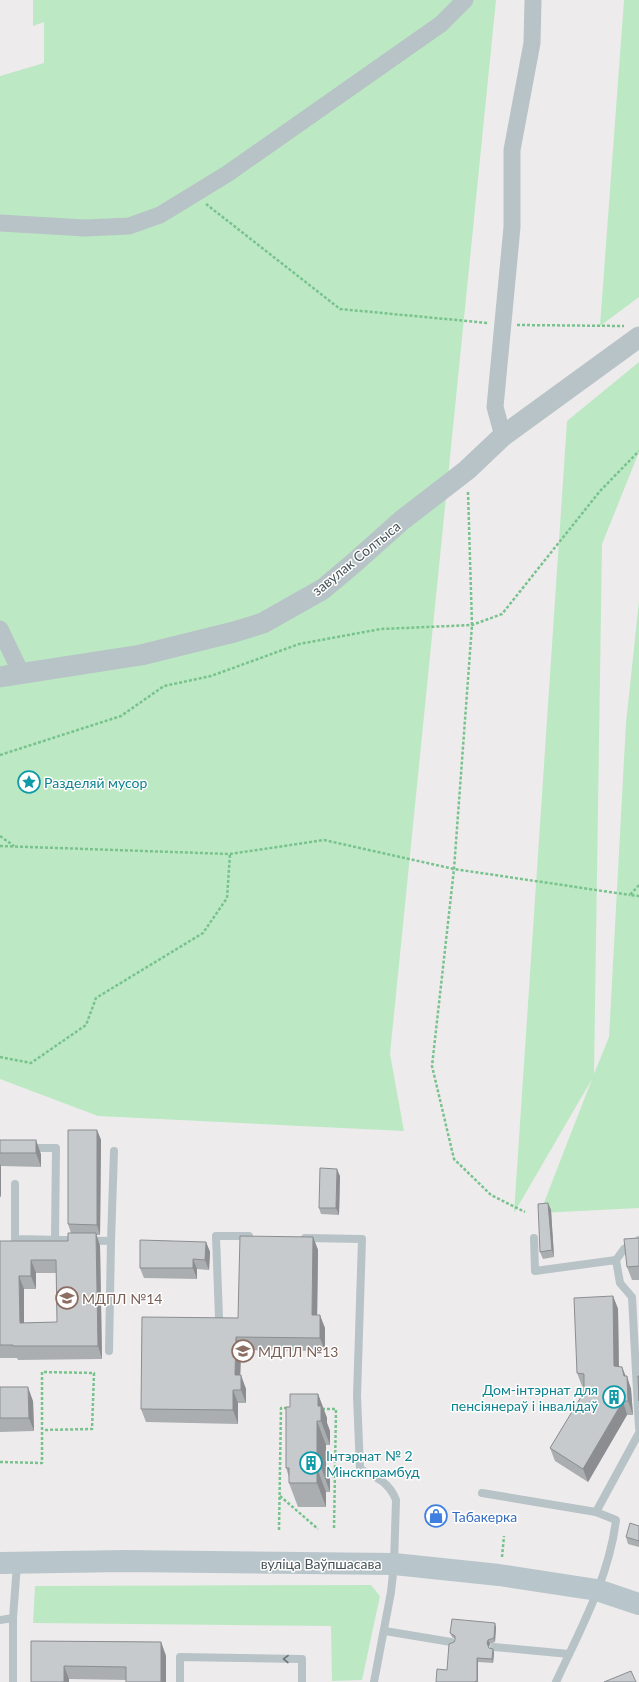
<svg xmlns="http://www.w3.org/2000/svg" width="639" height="1682" viewBox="0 0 639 1682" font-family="Lato,sans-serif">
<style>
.green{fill:#bce9c3}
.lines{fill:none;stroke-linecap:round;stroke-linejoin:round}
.path{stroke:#78c38d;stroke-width:2.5;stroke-dasharray:3 2;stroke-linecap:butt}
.service{stroke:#b7c3c6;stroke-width:8}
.minor{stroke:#b7c3c6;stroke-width:17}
.tertiary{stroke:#b7c3c6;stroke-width:21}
.secondary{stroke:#b8c6cc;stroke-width:22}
.wall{fill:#aaaeb0;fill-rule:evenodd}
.shaded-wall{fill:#8b8d90}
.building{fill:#c6cacd;stroke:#8b8d90;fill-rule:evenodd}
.oneway{stroke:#687478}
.labels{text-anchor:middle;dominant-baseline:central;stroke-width:3;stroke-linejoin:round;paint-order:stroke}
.street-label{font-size:14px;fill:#465256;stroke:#fff}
.culture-label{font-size:14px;fill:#0d838f;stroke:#fff;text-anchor:start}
.education-label{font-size:14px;fill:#785e54;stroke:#fff;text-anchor:start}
.shop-label{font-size:14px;fill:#366cbe;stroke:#fff;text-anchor:start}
</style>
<rect width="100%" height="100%" fill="#eeebec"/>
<g class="green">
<polygon points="33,0 496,0 390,1054 404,1131 98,1116 0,1079 0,76 44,63 44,22 33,26"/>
<polygon points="624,0 639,0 639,297 600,326"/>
<polygon points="639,362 639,452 602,544 594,1074 609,1037 626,723 639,601 639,1208 540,1213 592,1079 514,1213 567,421"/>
<polygon points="371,1585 380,1596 362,1680 332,1681 331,1626 33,1623 35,1586"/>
</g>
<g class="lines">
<g class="path">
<polyline points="206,204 340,309 488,323"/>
<polyline points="517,325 624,326"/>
<polyline points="468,492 472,625 454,869 432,1066 454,1159 491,1195 525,1212"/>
<polyline points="0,755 121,716 164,686 211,676 299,644 381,629 472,625 502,614 600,491 639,451"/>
<polyline points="0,836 14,846"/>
<polyline points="0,846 230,854 324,840 454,869 630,895"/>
<polyline points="639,885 630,895 639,896"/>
<polyline points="0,1057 31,1063 86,1025 96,998 203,933 227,898 230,854"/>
<polyline points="322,1409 336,1409 334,1529"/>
<polyline points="0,1462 42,1463 42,1372 94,1373 92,1429 43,1430"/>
<polyline points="280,1496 318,1529"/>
<polyline points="279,1530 281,1408 289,1408"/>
<polyline points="502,1557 504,1536"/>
</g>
<g class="service">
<polyline points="29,1148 56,1148 55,1240"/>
<polyline points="15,1184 15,1239 111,1241 109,1351"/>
<path d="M 305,1238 L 362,1239 L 357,1396 L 360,1469 C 376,1477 389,1482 396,1500 L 394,1564 L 391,1592 L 374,1682"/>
<polyline points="534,1238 535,1271 616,1260 620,1283 632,1297 639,1428"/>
<polyline points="111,1241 114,1151"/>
<polyline points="616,1260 624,1249 639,1240"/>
<polyline points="219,1318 216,1236 249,1236"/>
<path d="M 482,1493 L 596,1512 L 616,1520 C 609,1578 580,1630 556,1682"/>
<polyline points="596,1512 639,1433"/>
<polyline points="0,1620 13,1618 17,1564"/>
<polyline points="385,1631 451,1642"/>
<polyline points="494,1647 569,1654"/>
<polyline points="13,1682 13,1618"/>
<polyline points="180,1682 180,1657 302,1659 302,1682"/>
</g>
<g class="minor">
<polyline points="0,223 85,228 129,226 160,215 227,174 441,24 465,0"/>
<polyline points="503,436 495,407 512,227 512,150 532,43 533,0"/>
<polyline points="0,629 21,673"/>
</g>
<polyline class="tertiary" points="0,677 141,655 234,632 263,623 323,589 354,563 401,521 467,470 503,436 639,337"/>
<polyline class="secondary" points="0,1563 124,1561 394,1564 499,1575 597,1590 639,1604"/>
</g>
<g class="wall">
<path d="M 97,1130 L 101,1140 L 100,1235 L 96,1235 L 100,1246 L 102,1359 L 18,1360 L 17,1358 L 0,1358 L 0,1241 L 68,1241 L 71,1233 L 68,1224 ZM 36,1273 L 56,1273 L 57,1322 L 24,1323 L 24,1289 L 36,1289 Z"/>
<polygon points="0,1140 41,1154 41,1167 1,1166 1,1197 0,1197"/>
<polygon points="340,1176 339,1215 321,1214 319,1208"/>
<polygon points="548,1203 551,1210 554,1257 543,1259 540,1252"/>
<polygon points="313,1237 318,1250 317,1315 325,1328 325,1351 241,1350 240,1375 246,1389 246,1403 238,1403 238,1424 146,1422 141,1409 238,1318"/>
<polygon points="639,1238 639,1280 632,1280 627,1267"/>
<polygon points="206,1242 210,1252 209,1270 197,1269 197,1279 144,1278 140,1268"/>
<polygon points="613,1296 618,1309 619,1367 622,1367 631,1389 633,1415 627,1415 588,1482 555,1461 550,1448 584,1392 584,1387 582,1386 577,1373"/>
<polygon points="0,1387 33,1401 34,1431 0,1432"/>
<polygon points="318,1394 327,1418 327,1423 330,1431 330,1445 326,1445 326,1469 330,1480 330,1492 326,1492 326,1507 298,1507 289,1483 289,1477 286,1468 290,1407"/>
<polygon points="639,1526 639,1547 628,1544 626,1537"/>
<polygon points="496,1627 495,1642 490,1644 489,1646 489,1648 493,1649 494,1653 493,1663 478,1662 478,1682 436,1682 447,1670 454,1642 455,1640 455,1639 452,1637 450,1633"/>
<polygon points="31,1641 161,1642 166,1656 126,1680 69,1679 69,1682 31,1682"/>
</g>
<g class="shaded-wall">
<polygon points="97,1130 101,1140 100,1235 97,1225"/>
<polygon points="36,1140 41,1154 41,1167 36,1153"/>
<polygon points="0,1164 1,1166 1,1197 0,1194"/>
<polygon points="337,1169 340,1176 339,1215 336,1208"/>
<polygon points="548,1203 551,1210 554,1257 552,1250"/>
<polygon points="96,1233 100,1246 102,1359 98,1346"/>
<polygon points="313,1237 318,1250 317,1328 312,1315"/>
<polygon points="206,1242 210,1252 209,1270 205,1260"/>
<polygon points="193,1259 197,1269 197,1279 193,1268"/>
<polygon points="31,1260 36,1273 36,1289 31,1276"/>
<polygon points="19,1276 24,1289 24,1336 20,1323"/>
<polygon points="613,1296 618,1309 619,1379 614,1366"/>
<polygon points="320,1315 325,1328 325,1351 320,1338"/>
<polygon points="236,1337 241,1350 240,1388 235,1375"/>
<polygon points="622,1367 627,1380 627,1376 631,1389 633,1415 628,1401"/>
<polygon points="241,1375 246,1389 246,1403 241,1390"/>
<polygon points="28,1387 33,1401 34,1431 29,1418"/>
<polygon points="233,1390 238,1403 238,1424 233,1410"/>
<polygon points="318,1394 327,1418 327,1423 330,1431 330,1445 321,1421 318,1406"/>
<polygon points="623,1401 627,1415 588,1482 583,1469"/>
<polygon points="317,1421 326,1445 326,1469 330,1480 330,1492 317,1456"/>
<polygon points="317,1468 326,1492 326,1507 317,1483"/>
<polygon points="495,1623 496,1627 495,1642 494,1638"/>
<polygon points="488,1640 490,1644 489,1647 487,1643"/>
<polygon points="161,1642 166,1656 166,1682 161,1682"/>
<polygon points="493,1649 494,1653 493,1663 492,1659"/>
<polygon points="477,1658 478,1662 478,1682 477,1681"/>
<polygon points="64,1666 69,1679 69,1682 64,1682"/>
</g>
<g class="building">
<polygon points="68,1130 97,1130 97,1225 68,1224"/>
<rect x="0" y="1140" width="36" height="13"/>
<polygon points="320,1168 337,1169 336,1208 319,1208"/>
<polygon points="548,1203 552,1250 540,1252 538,1204"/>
<path d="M 68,1233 L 96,1233 L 98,1346 L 13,1346 L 13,1345 L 0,1345 L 0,1241 L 68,1241 ZM 31,1260 L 56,1260 L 57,1322 L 20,1323 L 19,1276 L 31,1276 Z"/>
<polygon points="240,1236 313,1237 312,1315 320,1315 320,1338 236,1337 235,1375 241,1375 241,1390 233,1390 233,1410 141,1409 142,1317 238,1318"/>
<polygon points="639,1238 639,1266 627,1267 624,1239"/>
<polygon points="140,1240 206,1242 205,1260 193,1259 193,1268 140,1268"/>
<polygon points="613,1296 614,1366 622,1367 624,1376 627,1376 628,1401 623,1401 583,1469 550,1448 584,1392 584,1374 577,1373 574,1298"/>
<polygon points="638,1376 639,1376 639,1401"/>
<polygon points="0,1387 28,1387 29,1418 0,1418"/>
<polygon points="290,1394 318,1394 318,1406 321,1406 321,1421 317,1421 317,1456 321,1456 322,1468 317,1468 317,1483 289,1483 289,1468 286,1468 286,1407 290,1407"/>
<polygon points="630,1523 639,1526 639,1541 626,1537"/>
<polygon points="452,1619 495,1623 494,1638 488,1640 487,1643 489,1648 493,1649 492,1659 477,1658 477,1681 474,1682 436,1682 437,1669 447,1670 449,1644 454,1642 455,1640 455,1636 450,1633"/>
<polygon points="31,1641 161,1642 161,1682 126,1682 126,1667 64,1666 64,1682 31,1682"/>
<polygon points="631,1671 636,1682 604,1682"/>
</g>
<defs><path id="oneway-chevron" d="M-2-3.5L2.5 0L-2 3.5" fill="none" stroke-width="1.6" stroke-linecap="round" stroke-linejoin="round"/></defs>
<use class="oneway" href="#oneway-chevron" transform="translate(286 1659) rotate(-179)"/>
<defs>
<g id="sight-ring" transform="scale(1.15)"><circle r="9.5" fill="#fff" stroke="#0f9aa8" stroke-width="1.5"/><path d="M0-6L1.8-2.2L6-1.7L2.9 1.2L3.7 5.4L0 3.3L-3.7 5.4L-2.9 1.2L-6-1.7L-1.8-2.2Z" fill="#0f9aa8"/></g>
<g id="university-ring" transform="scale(1.15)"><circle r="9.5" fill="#fff" stroke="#8d6e63" stroke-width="1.5"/><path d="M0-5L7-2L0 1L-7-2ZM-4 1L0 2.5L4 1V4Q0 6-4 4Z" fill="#8d6e63"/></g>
<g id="building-ring" transform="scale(1.15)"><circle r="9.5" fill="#fff" stroke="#0f9aa8" stroke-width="1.5"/><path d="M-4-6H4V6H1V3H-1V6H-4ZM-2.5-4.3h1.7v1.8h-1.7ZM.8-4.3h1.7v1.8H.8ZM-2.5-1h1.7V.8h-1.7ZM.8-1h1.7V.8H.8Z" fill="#0f9aa8"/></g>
<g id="shop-ring" transform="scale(1.15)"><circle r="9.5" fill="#fff" stroke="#3f7fe0" stroke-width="1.5"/><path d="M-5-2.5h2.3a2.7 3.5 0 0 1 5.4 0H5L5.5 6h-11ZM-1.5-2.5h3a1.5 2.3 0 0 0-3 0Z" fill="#3f7fe0"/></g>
</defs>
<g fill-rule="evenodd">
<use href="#sight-ring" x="29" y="782"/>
<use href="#university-ring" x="67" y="1298"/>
<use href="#university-ring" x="243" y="1351"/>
<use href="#building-ring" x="614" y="1397"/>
<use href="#building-ring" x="311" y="1463"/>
<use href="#shop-ring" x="436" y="1516"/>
</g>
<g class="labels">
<g class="street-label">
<text transform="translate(356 558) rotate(-39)">завулак Солтыса</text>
<text x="321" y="1563">вуліца Ваўпшасава</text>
</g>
<g class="culture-label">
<text x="44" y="782">Разделяй мусор</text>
<text x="598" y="1389" text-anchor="end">Дом-інтэрнат для<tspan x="598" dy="16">пенсіянераў і інвалідаў</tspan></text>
<text x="326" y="1455">Інтэрнат № 2<tspan x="326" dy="16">Мінскпрамбуд</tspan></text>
</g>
<g class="education-label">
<text x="82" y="1298">МДПЛ №14</text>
<text x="258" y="1351">МДПЛ №13</text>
</g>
<g class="shop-label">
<text x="452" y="1516">Табакерка</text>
</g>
</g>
</svg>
